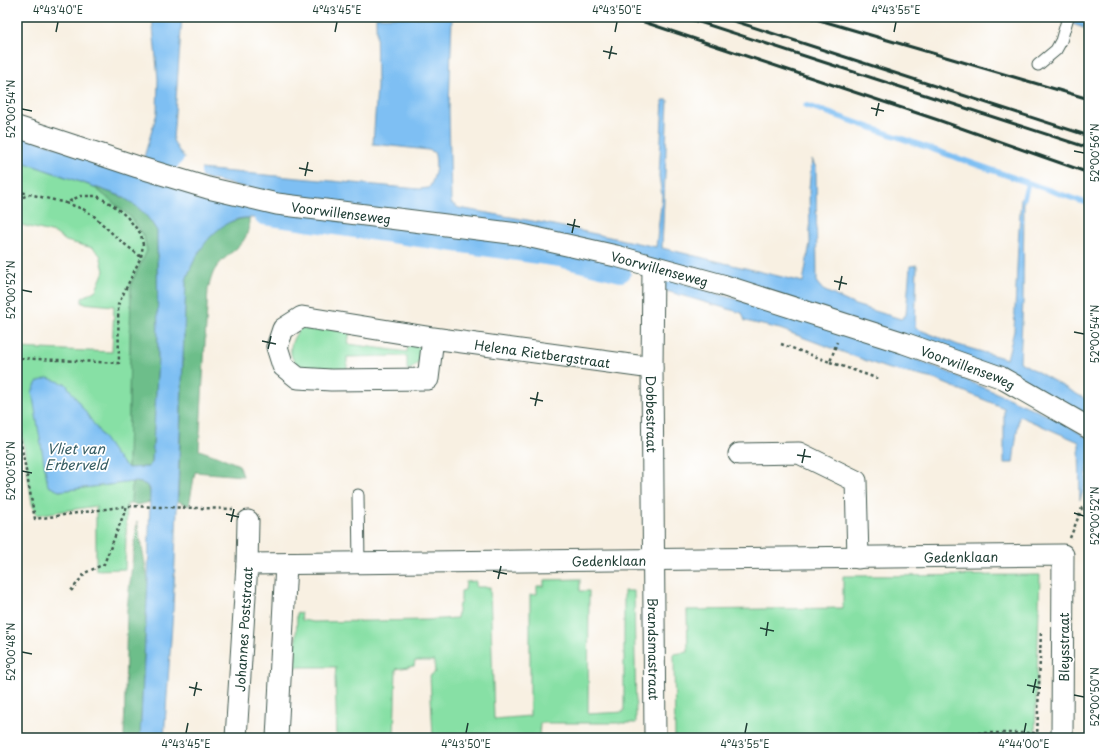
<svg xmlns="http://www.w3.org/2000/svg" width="1106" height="755" viewBox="0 0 1106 755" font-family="'Playpen Sans',sans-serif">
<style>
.green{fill:#87e0a5;stroke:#538e6c}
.forest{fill:#6dbe8a;stroke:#467e5f}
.water{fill:#7ebff3;stroke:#4e7e94}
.pier{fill:#f8f0e2}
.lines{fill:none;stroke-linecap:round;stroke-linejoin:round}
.stream{stroke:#7ebff3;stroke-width:5.5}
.canal{stroke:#7ebff3;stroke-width:20}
.lane-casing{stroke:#40584e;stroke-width:13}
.street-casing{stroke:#40584e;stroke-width:23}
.path{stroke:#40584e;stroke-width:2.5;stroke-dasharray:3 3;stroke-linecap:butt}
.lane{stroke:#fff;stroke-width:11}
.street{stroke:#fff;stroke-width:21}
.rail{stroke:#1f3d34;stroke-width:3}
.ticks{fill:none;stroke:#1f3d34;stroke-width:1.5}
.labels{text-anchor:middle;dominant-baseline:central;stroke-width:3.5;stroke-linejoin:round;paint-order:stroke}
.street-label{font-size:13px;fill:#1f3d34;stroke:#fff}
.water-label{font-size:14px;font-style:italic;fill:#375e64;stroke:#fff}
.neatline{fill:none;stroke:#1f3d34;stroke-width:1.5}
.ticks-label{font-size:10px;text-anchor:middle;fill:#1f3d34}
</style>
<rect width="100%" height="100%" fill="#fff"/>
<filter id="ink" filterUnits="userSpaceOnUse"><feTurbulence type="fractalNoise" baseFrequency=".025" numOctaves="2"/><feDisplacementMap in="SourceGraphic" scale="8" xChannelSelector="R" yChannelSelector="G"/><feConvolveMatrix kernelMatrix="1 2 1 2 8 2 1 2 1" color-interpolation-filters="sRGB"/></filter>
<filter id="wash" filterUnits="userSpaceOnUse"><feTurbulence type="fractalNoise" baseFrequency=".012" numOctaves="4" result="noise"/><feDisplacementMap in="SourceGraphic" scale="16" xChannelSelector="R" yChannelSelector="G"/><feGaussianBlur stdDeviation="0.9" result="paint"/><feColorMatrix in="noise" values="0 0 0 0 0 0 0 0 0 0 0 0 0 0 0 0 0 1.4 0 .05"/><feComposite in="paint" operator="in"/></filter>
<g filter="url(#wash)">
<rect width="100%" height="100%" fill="#f8f0e2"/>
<g class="green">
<polygon points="17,160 94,187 131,217 144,236 147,251 131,283 128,468 116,456 94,425 59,491 132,482 131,504 127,504 125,569 96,570 96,506 37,515 32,504 17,398 17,348 112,352 114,306 82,303 82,298 96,290 104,271 100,255 93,248 66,241 55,233 17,224"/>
<path d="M 302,326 L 350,329 L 348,344 L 407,352 L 409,337 C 412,340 417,342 419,346 C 424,356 417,368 407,370 L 407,356 L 347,357 L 347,371 C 339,371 313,373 307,371 C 304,371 301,367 299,366 C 284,355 292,337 302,326 Z"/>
<polygon points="1040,575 1035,738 675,738 674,654 688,652 687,610 843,608 843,576"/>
<polygon points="580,579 580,591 589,591 588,714 624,712 624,591 634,591 636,723 540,723 539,738 433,738 430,676 435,672 434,661 415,661 414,666 396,669 394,738 337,738 335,678 336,667 295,667 297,612 301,613 302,620 313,622 427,620 457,618 459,604 461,603 461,591 465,590 466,582 476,581 476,587 490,587 494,719 530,716 530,595 537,594 537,586 544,586 544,580"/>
</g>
<g class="forest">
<path d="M 94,187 C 125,197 139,202 157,231 L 158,358 L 152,463 L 148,467 L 128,468 L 131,283 L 147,251 L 144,236 L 131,217 Z"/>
<path d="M 249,218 C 250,247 231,248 216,268 C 212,273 210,283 208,289 L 199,450 L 225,459 L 239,465 L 243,476 L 195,472 L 189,506 L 178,501 L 186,281 C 191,263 202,243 217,230 C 225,222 238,219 249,218 Z"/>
<path d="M 132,482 C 149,483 150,486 150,502 L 138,505 L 131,504 Z"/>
<polygon points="137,521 148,580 140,738 124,738 127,609"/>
</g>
<g class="water">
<path d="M 152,17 L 182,17 L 173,140 C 180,155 186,160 200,169 L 419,189 L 429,188 C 435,178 438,163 434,152 L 428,150 L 373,144 L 377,87 L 376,17 L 452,17 L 449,110 L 451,203 L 459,208 L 544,223 L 656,247 L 662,196 L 659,176 L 663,100 L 668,100 L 662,248 L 803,282 L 810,243 L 809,188 L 812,159 L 816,168 L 817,283 L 823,290 L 855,305 L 901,319 L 906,315 L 910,266 L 917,265 L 915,328 L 958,345 L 1007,359 L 1014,331 L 1018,245 L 1021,197 L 1024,198 L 1023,301 L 1020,362 L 1089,401 L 1089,417 L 743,281 L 281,196 L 201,177 L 190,194 L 238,205 L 266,209 L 262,219 C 254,218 246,217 238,219 C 212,226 193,257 186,281 L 173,610 L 164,738 L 140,738 L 148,580 L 150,489 C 146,483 140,482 132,482 L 59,491 L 48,486 L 32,392 L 37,382 L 48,378 L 66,384 L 116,456 L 128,468 L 148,467 L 152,463 L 158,358 L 157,231 C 146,213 139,207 121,196 L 17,160 L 17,134 L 139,174 L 157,113 L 158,79 Z"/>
<polygon points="1054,17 1089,17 1089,30"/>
<path d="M 663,277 L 837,330 L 941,369 L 1061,421 L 1089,439 C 1089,459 1088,481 1080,500 L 1079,442 L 1019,416 L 1013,463 L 1004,463 L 1004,408 L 934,379 L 886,368 L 780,329 L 745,321 L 742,313 L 663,290 Z"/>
</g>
<polygon class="pier" points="186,157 201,167 201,179 175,170"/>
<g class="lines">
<g class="stream">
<polyline points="806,105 1089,204"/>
<polyline points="1024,198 1028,183"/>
</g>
<polyline class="canal" points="264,215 560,257 621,272"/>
</g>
</g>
<g filter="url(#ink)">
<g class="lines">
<g class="lane-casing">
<g id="lane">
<polyline points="1038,65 1056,50 1061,41 1068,17"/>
<polyline points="358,495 359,563"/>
</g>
</g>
<g class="street-casing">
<g id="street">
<path id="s1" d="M 17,127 L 138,167 L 208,188 L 277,204 L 518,234 L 616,256 L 722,285 L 904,343 L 1000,377 L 1089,428"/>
<path id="s2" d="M 653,267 L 652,368 L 655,738"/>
<path id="s3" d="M 433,338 L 302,317 L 283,329 L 277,347 L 283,366 L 298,378 L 331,380 L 428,379 L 433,338 L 652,368"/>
<polyline points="739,454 799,453 856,481 858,558"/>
<path id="s4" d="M 247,564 L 1063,555 L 1062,738"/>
<path id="s5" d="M 236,738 L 247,564 L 248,521"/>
<polyline points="277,738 286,564"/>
</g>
</g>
<g class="path">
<polyline points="17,191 66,203 80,196 97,196 113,205 127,217 141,234 143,245 141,257 118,305 119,363 17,358"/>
<polyline points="17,199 29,195"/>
<polyline points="66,203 83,209 94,216 117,238 141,257"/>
<polyline points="781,344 830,362 837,342"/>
<polyline points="830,362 879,379"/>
<polyline points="17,422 35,519 127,506"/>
<polyline points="1070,538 1082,508 1089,508"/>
<polyline points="71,591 85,573 104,564 127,506 233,509"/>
<polyline points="970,738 971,733 1037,733"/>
<polyline points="1037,738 1041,631"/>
</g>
<use href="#lane" class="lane"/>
<use href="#street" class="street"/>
<g class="rail">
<polyline points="629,17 941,121 1089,173"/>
<polyline points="684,17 1089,148"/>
<polyline points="722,17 1089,136"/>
<polyline points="809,17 1089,99"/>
</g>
</g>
</g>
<path class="ticks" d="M 56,32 L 58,22M 335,32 L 337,22M 615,32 L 617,22M 894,32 L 896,22M 603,51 L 617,54M 609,59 L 612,46M 871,108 L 884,111M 22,109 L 32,111M 876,116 L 879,103M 1074,151 L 1084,153M 299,168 L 313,171M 305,176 L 308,162M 567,224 L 580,227M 572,233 L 575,219M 834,281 L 847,284M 22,290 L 32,292M 839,290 L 842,276M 1074,332 L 1084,334M 262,341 L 276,344M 268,349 L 271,336M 530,398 L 543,401M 535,406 L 538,392M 797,455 L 811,457M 802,463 L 805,449M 22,471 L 32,473M 1074,513 L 1084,516M 226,514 L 239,517M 231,522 L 234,509M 493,571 L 507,574M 498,579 L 501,566M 760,628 L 774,631M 766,636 L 768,622M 22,652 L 32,654M 1027,685 L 1041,688M 189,687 L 202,690M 1033,693 L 1036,679M 1074,695 L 1084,697M 194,696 L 197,682M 186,733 L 188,723M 466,733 L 468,723M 745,733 L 747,723M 1024,733 L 1026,723"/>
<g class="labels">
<g class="street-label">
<text stroke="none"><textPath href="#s1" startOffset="336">Voorwillenseweg</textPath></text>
<text stroke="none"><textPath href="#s1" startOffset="660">Voorwillenseweg</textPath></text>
<text stroke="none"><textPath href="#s3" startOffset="495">Helena Rietbergstraat</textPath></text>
<text stroke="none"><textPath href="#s1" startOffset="984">Voorwillenseweg</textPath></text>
<text stroke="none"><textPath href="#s2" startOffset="147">Dobbestraat</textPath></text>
<text stroke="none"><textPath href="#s4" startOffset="714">Gedenklaan</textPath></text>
<text stroke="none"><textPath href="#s4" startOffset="362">Gedenklaan</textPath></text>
<text stroke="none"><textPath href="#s5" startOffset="109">Johannes Poststraat</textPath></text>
<text transform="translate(1063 647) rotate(-90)">Bleysstraat</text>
<text stroke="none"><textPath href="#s2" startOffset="382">Brandsmastraat</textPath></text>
</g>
<g class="water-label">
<text x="76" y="448">Vliet van<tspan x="76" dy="16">Erberveld</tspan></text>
</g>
</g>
<rect width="1106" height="755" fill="none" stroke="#fff" stroke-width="44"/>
<rect x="22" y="22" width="1062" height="711" class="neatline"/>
<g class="ticks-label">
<text x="58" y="14">4°43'40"E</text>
<text x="337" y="14">4°43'45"E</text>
<text x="617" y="14">4°43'50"E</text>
<text x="896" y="14">4°43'55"E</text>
<text transform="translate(11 109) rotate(-90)" y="4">52°00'54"N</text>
<text transform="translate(1095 153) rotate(-90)" y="4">52°00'56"N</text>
<text transform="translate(11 290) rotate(-90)" y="4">52°00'52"N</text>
<text transform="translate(1095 334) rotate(-90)" y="4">52°00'54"N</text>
<text transform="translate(11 471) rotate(-90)" y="4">52°00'50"N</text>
<text transform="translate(1095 516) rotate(-90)" y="4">52°00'52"N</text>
<text transform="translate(11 652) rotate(-90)" y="4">52°00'48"N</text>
<text transform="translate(1095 697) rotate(-90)" y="4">52°00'50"N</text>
<text x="186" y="748">4°43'45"E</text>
<text x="466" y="748">4°43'50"E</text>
<text x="745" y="748">4°43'55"E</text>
<text x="1024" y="748">4°44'00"E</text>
</g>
</svg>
